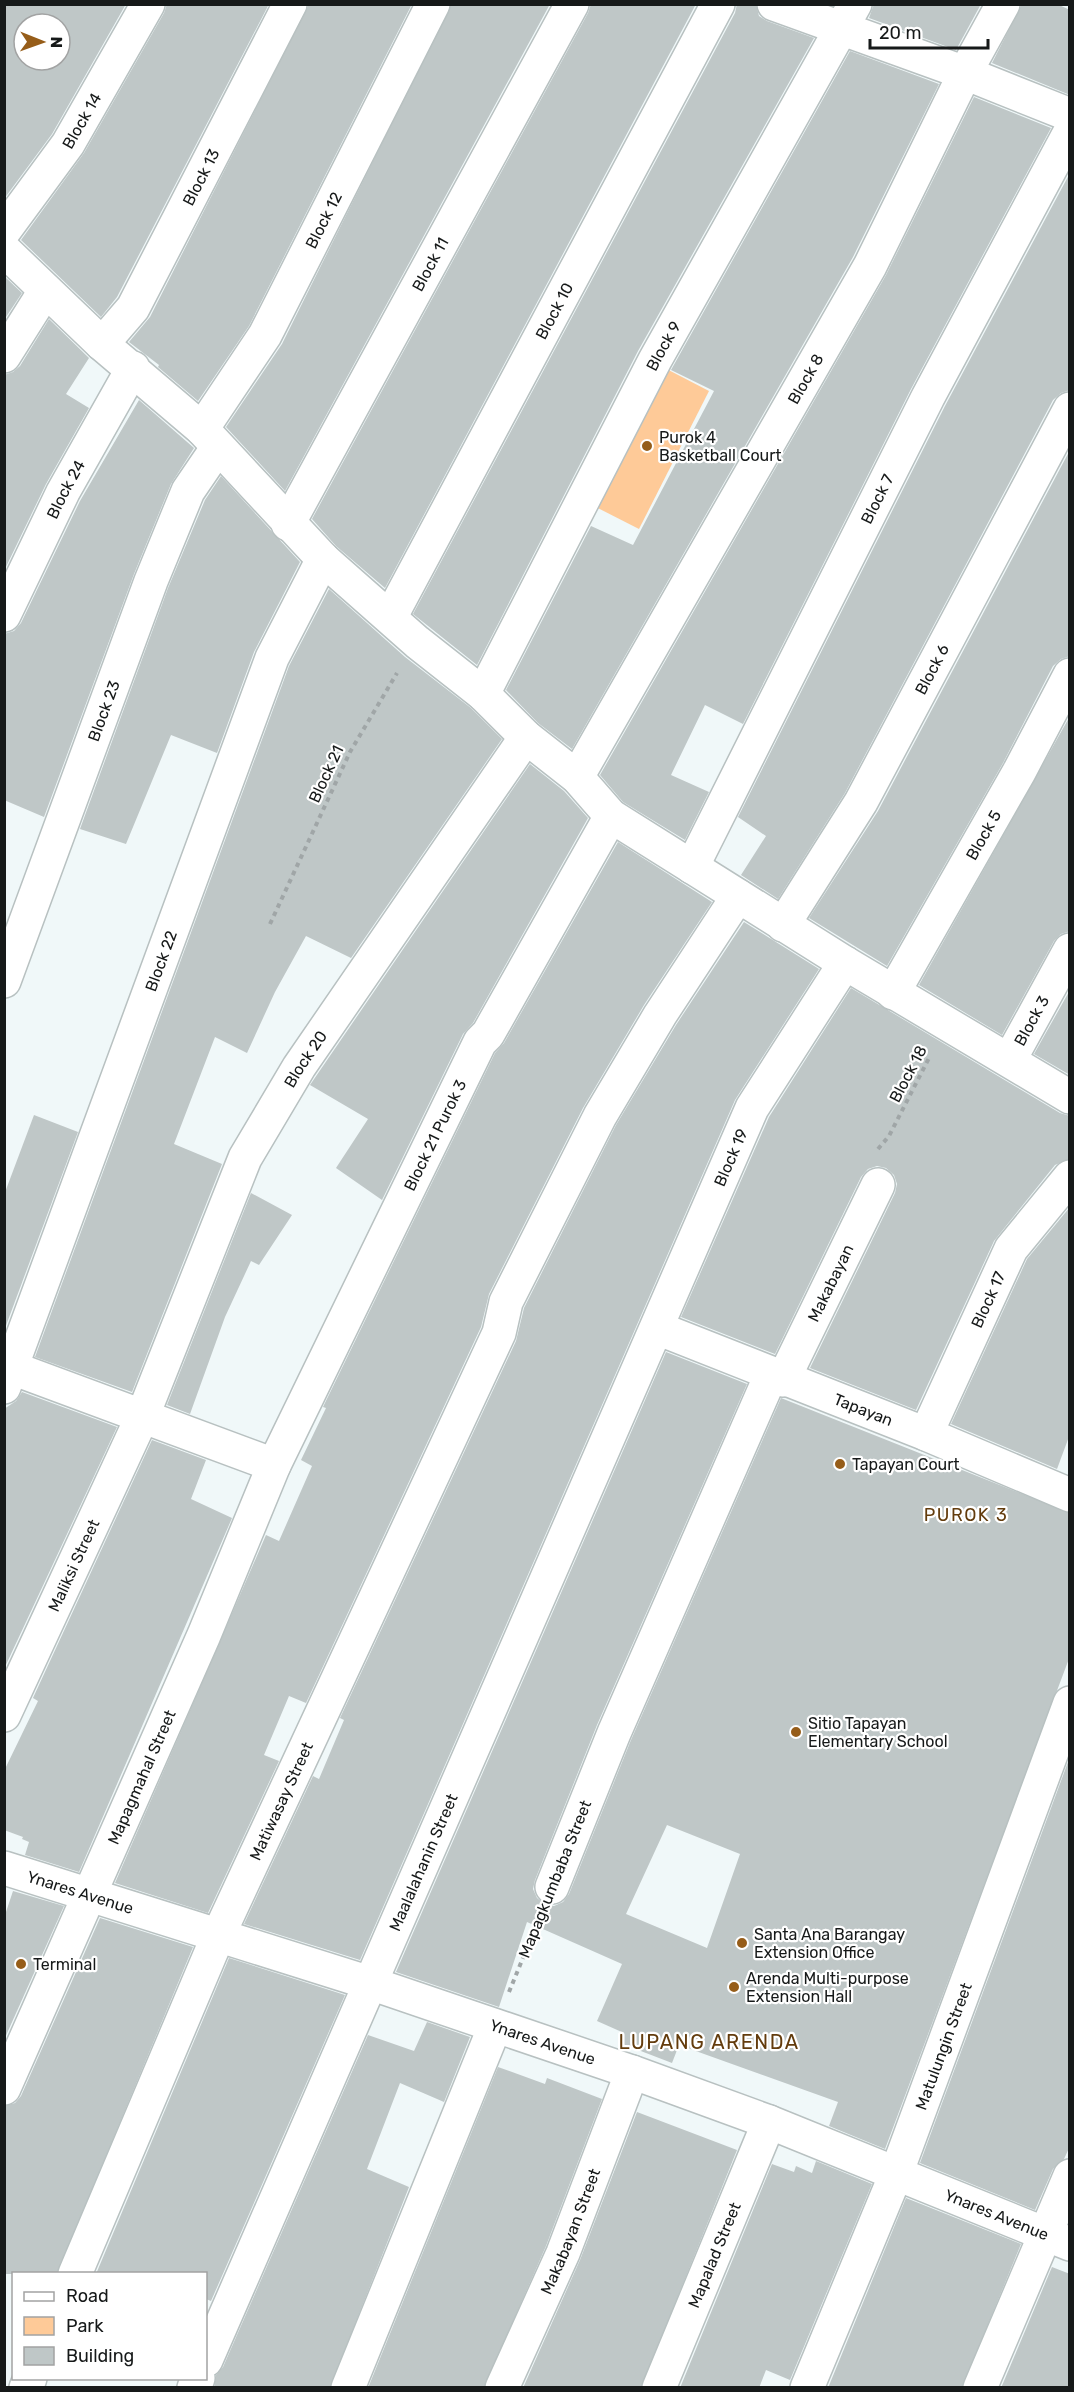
<svg xmlns="http://www.w3.org/2000/svg" width="1074" height="2392" viewBox="0 0 1074 2392" font-family="Rubik,sans-serif">
<style>
.green{fill:#feca98}
.building{fill:#bfc7c7;fill-rule:evenodd}
.lines{fill:none;stroke-linecap:round;stroke-linejoin:round}
.street-casing{stroke:#b8c1c1;stroke-width:36}
.path{stroke:#a0a6a7;stroke-width:4;stroke-dasharray:4.5 4.5;stroke-linecap:butt}
.street{stroke:#fff;stroke-width:33}
.poi-dot{fill:#965d19;stroke:#fff;stroke-width:2}
.labels{text-anchor:middle;dominant-baseline:central;stroke-width:4.5;stroke-linejoin:round;paint-order:stroke}
.street-label{font-size:16px;fill:#161919;stroke:#fff}
.poi-label{font-size:16px;fill:#161919;stroke:#fff;text-anchor:start}
.neighbourhood-label{font-size:18px;letter-spacing:1.5px;fill:#633c0d;stroke:#fff}
.quarter-label{font-size:20px;letter-spacing:1.5px;fill:#633c0d;stroke:#fff}
</style>
<rect width="100%" height="100%" fill="#f0f8f9"/>
<polygon class="green" points="655,363 709,391 639,529 584,501"/>
<g class="building">
<path d="M 4,4 L 126,4 L 52,134 L 4,199 ZM 24,24 L 60,24 L 60,60 L 24,60 Z"/>
<polygon points="167,4 269,4 117,297 101,317 21,240 84,153 164,13"/>
<polygon points="309,4 412,4 249,326 198,401 158,367 159,365 129,342 150,317"/>
<polygon points="451,4 550,4 285,491 226,427 282,344"/>
<polygon points="591,4 696,4 385,588 336,546 312,519 588,13"/>
<polygon points="737,4 756,4 759,16 767,21 814,38 638,351 477,665 413,614 735,13"/>
<polygon points="874,4 981,4 956,50 869,18"/>
<polygon points="1022,4 1057,4 1070,10 1070,95 992,63"/>
<polygon points="850,51 939,84 853,257 572,749 538,723 506,690 591,526 633,545 714,391 671,370"/>
<polygon points="974,97 1051,128 911,389 743,724 705,705 671,775 709,792 685,840 623,802 600,775 886,275"/>
<polygon points="1070,173 1070,390 1061,393 1053,400 845,793 778,899 741,875 766,836 738,817 945,406"/>
<polygon points="4,276 22,293 4,320"/>
<polygon points="49,319 89,358 66,394 89,408 46,484 4,571 4,375 13,372 20,366"/>
<polygon points="139,400 194,448 171,484 134,574 44,817 4,800 4,634 14,631 21,623 80,501"/>
<polygon points="1070,450 1070,656 1061,659 1053,666 1003,763 887,966 809,918 878,811"/>
<polygon points="221,476 300,562 254,652 217,753 171,735 126,844 80,829 168,588 205,500"/>
<polygon points="329,589 405,657 471,708 502,739 351,958 306,936 275,992 247,1053 215,1037 174,1144 222,1164 132,1392 35,1357 289,666"/>
<polygon points="1070,716 1070,931 1061,934 1054,941 1002,1035 919,985"/>
<polygon points="530,764 564,791 588,818 473,1023 463,1034 382,1200 336,1168 368,1119 310,1085"/>
<polygon points="618,842 712,902 644,1005 583,1108 489,1294 481,1327 306,1703 289,1696 264,1755 279,1761 208,1913 115,1883 266,1535 279,1541 312,1466 301,1460 326,1408 323,1407 495,1053 504,1043"/>
<polygon points="744,922 819,969 735,1100 360,1960 244,1924 313,1776 319,1779 344,1720 340,1718 516,1341 524,1308 616,1125 676,1025"/>
<polygon points="851,988 1060,1113 1070,1116 1070,1159 1055,1165 994,1241 916,1410 810,1368 895,1193 897,1184 894,1175 886,1168 877,1166 868,1169 861,1177 775,1354 681,1317 769,1117"/>
<polygon points="1070,990 1070,1075 1034,1054"/>
<polygon points="34,1115 78,1132 4,1331 4,1195"/>
<polygon points="251,1193 292,1215 259,1265 251,1261 225,1317 190,1414 167,1405"/>
<polygon points="1070,1207 1070,1434 1057,1469 951,1424 1027,1259"/>
<path d="M 666,1352 L 747,1384 L 597,1725 L 535,1880 L 533,1889 L 537,1898 L 546,1905 L 554,1906 L 563,1902 L 569,1894 L 631,1740 L 781,1398 L 1070,1513 L 1070,1656 L 885,2149 L 829,2126 L 838,2102 L 679,2045 L 672,2063 L 620,2043 L 624,2033 L 597,2021 L 622,1964 L 527,1922 L 499,2007 L 396,1972 ZM 667,1825 L 740,1854 L 707,1948 L 626,1914 Z"/>
<polygon points="22,1392 117,1427 4,1669 4,1409 16,1401"/>
<polygon points="152,1440 206,1460 191,1499 232,1518 79,1872 25,1855 29,1842 22,1839 23,1837 4,1830 4,1771 38,1701 33,1698"/>
<polygon points="1068,1762 1070,2146 1064,2159 1053,2169 1035,2210 920,2163"/>
<polygon points="13,1891 64,1906 4,2040 4,1918"/>
<polygon points="100,1918 193,1947 57,2274 4,2274 4,2106 15,2103 21,2096"/>
<polygon points="229,1958 345,1995 211,2301 206,2299 206,2274 96,2274"/>
<polygon points="427,2022 470,2037 444,2102 400,2083 367,2169 409,2187 330,2388 214,2388 216,2375 223,2367 368,2035 414,2051"/>
<polygon points="498,2067 545,2084 547,2078 602,2099 546,2246 484,2388 368,2388"/>
<polygon points="637,2112 737,2150 641,2388 523,2388 580,2260"/>
<polygon points="816,2161 872,2184 790,2380 766,2370 759,2388 680,2388 772,2164 794,2172 796,2166 812,2173"/>
<polygon points="906,2198 1021,2244 962,2388 828,2388"/>
<polygon points="1052,2267 1070,2274 1070,2388 1001,2388"/>
</g>
<g class="lines">
<g class="street-casing">
<g id="street">
<polyline points="774,4 965,73 1070,115"/>
<path id="s1" d="M 4,231 L 68,144 L 148,4"/>
<polyline points="4,250 102,344 202,429 323,559 417,642 483,694 526,737 577,777 611,816 845,963 1070,1097"/>
<path id="s2" d="M 102,344 L 133,308 L 290,4"/>
<polyline points="4,356 45,291"/>
<path id="s3" d="M 202,429 L 265,335 L 433,4"/>
<path id="s4" d="M 288,524 L 572,4"/>
<path id="s5" d="M 4,615 L 63,492 L 133,368"/>
<path id="s6" d="M 391,616 L 718,4"/>
<path id="s7" d="M 483,694 L 655,360 L 855,4"/>
<path id="s8" d="M 577,777 L 870,266 L 965,73 L 1003,4"/>
<path id="s9" d="M 692,867 L 928,397 L 1070,132"/>
<path id="s10" d="M 783,925 L 861,802 L 1070,409"/>
<path id="s11" d="M 4,981 L 151,581 L 188,491 L 218,447"/>
<path id="s12" d="M 893,993 L 1019,772 L 1070,675"/>
<path id="s13" d="M 1010,1059 L 1070,950"/>
<path id="s14" d="M 657,1328 L 926,1434 L 1070,1495"/>
<polyline points="4,1365 274,1465"/>
<path id="s15" d="M 783,1380 L 878,1185"/>
<path id="s16" d="M 4,1387 L 272,658 L 323,559"/>
<path id="s17" d="M 926,1434 L 1011,1249 L 1070,1177"/>
<path id="s18" d="M 4,1715 L 143,1415 L 245,1158 L 299,1067 L 526,737"/>
<path id="s19" d="M 4,1868 L 370,1983 L 632,2072 L 769,2122 L 1070,2244"/>
<polyline points="552,1887 614,1733 771,1375"/>
<path id="s20" d="M 4,2088 L 204,1635 L 274,1465 L 480,1042 L 488,1034 L 611,816"/>
<path id="s21" d="M 75,2274 L 218,1936 L 499,1333 L 506,1302 L 600,1116 L 660,1015 L 738,896"/>
<path id="s22" d="M 206,2360 L 752,1108 L 845,963"/>
<polyline points="26,2388 30,2378"/>
<polyline points="194,2388 198,2378"/>
<polyline points="348,2388 495,2026"/>
<path id="s23" d="M 502,2388 L 563,2253 L 632,2072"/>
<path id="s24" d="M 659,2388 L 769,2122"/>
<path id="s25" d="M 807,2388 L 896,2174 L 1070,1703"/>
<polyline points="980,2388 1070,2176"/>
</g>
</g>
<g class="path">
<polyline points="270,924 350,752 397,673"/>
<polyline points="878,1149 889,1136 930,1056"/>
<polyline points="509,1992 539,1919"/>
</g>
<use href="#street" class="street"/>
</g>
<g class="poi-dot">
<circle cx="647" cy="446" r="6"/>
<circle cx="840" cy="1464" r="6"/>
<circle cx="796" cy="1732" r="6"/>
<circle cx="742" cy="1943" r="6"/>
<circle cx="21" cy="1964" r="6"/>
<circle cx="734" cy="1987" r="6"/>
</g>
<g class="labels">
<g class="street-label">
<text stroke="none"><textPath href="#s1" startOffset="135">Block 14</textPath></text>
<text stroke="none"><textPath href="#s2" startOffset="195">Block 13</textPath></text>
<text stroke="none"><textPath href="#s3" startOffset="242">Block 12</textPath></text>
<text stroke="none"><textPath href="#s4" startOffset="296">Block 11</textPath></text>
<text stroke="none"><textPath href="#s6" startOffset="346">Block 10</textPath></text>
<text stroke="none"><textPath href="#s7" startOffset="392">Block 9</textPath></text>
<text stroke="none"><textPath href="#s8" startOffset="459">Block 8</textPath></text>
<text stroke="none"><textPath href="#s5" startOffset="140">Block 24</textPath></text>
<text stroke="none"><textPath href="#s9" startOffset="412">Block 7</textPath></text>
<text stroke="none"><textPath href="#s10" startOffset="296">Block 6</textPath></text>
<text stroke="none"><textPath href="#s11" startOffset="288">Block 23</textPath></text>
<text transform="translate(326 774) rotate(-65)">Block 21</text>
<text stroke="none"><textPath href="#s12" startOffset="182">Block 5</textPath></text>
<text stroke="none"><textPath href="#s16" startOffset="454">Block 22</textPath></text>
<text stroke="none"><textPath href="#s13" startOffset="44">Block 3</textPath></text>
<text stroke="none"><textPath href="#s18" startOffset="723">Block 20</textPath></text>
<text transform="translate(908 1074) rotate(-62)">Block 18</text>
<text stroke="none"><textPath href="#s20" startOffset="1046">Block 21 Purok 3</textPath></text>
<text stroke="none"><textPath href="#s22" startOffset="1312">Block 19</textPath></text>
<text stroke="none"><textPath href="#s15" startOffset="108">Makabayan</textPath></text>
<text stroke="none"><textPath href="#s17" startOffset="148">Block 17</textPath></text>
<text stroke="none"><textPath href="#s14" startOffset="222">Tapayan</textPath></text>
<text stroke="none"><textPath href="#s18" startOffset="165">Maliksi Street</textPath></text>
<text stroke="none"><textPath href="#s20" startOffset="340">Mapagmahal Street</textPath></text>
<text stroke="none"><textPath href="#s21" startOffset="516">Matiwasay Street</textPath></text>
<text stroke="none"><textPath href="#s22" startOffset="543">Maalalahanin Street</textPath></text>
<text transform="translate(555 1879) rotate(-68)">Mapagkumbaba Street</text>
<text stroke="none"><textPath href="#s19" startOffset="80">Ynares Avenue</textPath></text>
<text stroke="none"><textPath href="#s19" startOffset="566">Ynares Avenue</textPath></text>
<text stroke="none"><textPath href="#s25" startOffset="368">Matulungin Street</textPath></text>
<text stroke="none"><textPath href="#s19" startOffset="1052">Ynares Avenue</textPath></text>
<text stroke="none"><textPath href="#s23" startOffset="171">Makabayan Street</textPath></text>
<text stroke="none"><textPath href="#s24" startOffset="144">Mapalad Street</textPath></text>
</g>
<g class="poi-label">
<text x="659" y="437">Purok 4<tspan x="659" dy="18">Basketball Court</tspan></text>
<text x="852" y="1464">Tapayan Court</text>
<text x="808" y="1723">Sitio Tapayan<tspan x="808" dy="18">Elementary School</tspan></text>
<text x="754" y="1934">Santa Ana Barangay<tspan x="754" dy="18">Extension Office</tspan></text>
<text x="33" y="1964">Terminal</text>
<text x="746" y="1978">Arenda Multi-purpose<tspan x="746" dy="18">Extension Hall</tspan></text>
</g>
<g class="neighbourhood-label">
<text x="966" y="1515">PUROK 3</text>
</g>
<g class="quarter-label">
<text x="709" y="2042">LUPANG ARENDA</text>
</g>
</g>
<rect width="1074" height="2392" fill="none" stroke="#161919" stroke-width="12"/>
<rect x="12" y="2272" width="195" height="108" fill="#ffffff" stroke="#a2a3a3" stroke-width="1.5"/>
<rect x="24" y="2292" width="30" height="9" fill="#ffffff" stroke="#a2a3a3" stroke-width="1.5"/>
<text x="66" y="2302" font-size="18" fill="#161919">Road</text>
<rect x="24" y="2317" width="30" height="18" fill="#feca98" stroke="#a2a3a3" stroke-width="1.5"/>
<text x="66" y="2332" font-size="18" fill="#161919">Park</text>
<rect x="24" y="2347" width="30" height="18" fill="#bfc7c7" stroke="#a2a3a3" stroke-width="1.5"/>
<text x="66" y="2362" font-size="18" fill="#161919">Building</text>
<g transform="translate(42 42) rotate(91)"><circle r="28" fill="#ffffff" stroke="#a2a3a3" stroke-width="1.5"/>
<path d="M0-4.5L10 22L0 15L-10 22Z" fill="#965d19"/>
<text y="-9" font-size="16" font-weight="bold" text-anchor="middle" fill="#161919">N</text>
</g>
<path d="M870 39v9h118v-9" fill="none" stroke="#161919" stroke-width="3"/>
<text x="879" y="39" font-size="18" fill="#161919" stroke="#ffffff" stroke-width="4.5" paint-order="stroke">20 m</text>
</svg>
